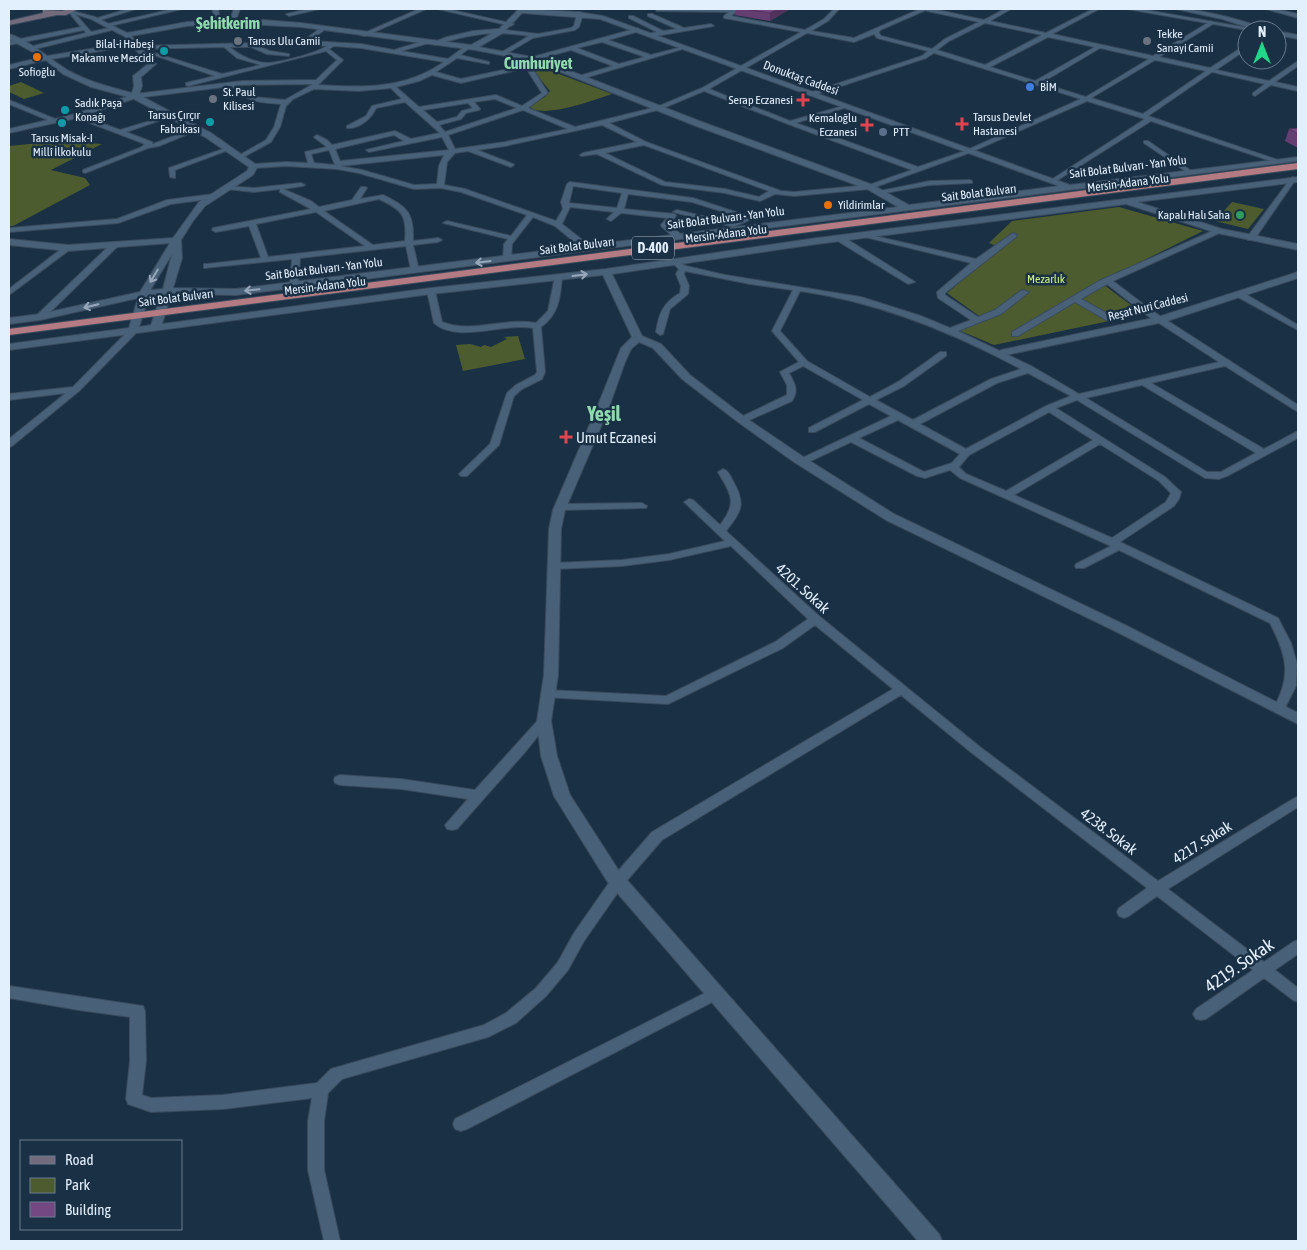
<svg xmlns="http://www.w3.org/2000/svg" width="1307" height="1250" viewBox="0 0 1307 1250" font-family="'Asap Condensed',sans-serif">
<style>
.green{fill:#4c5c2e}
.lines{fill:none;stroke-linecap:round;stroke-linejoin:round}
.minor-casing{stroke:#394b5d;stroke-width:2}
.tertiary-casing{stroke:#394b5d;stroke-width:2}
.secondary-casing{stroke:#394b5d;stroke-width:2}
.trunk-casing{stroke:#394b5d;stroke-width:2}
.minor{fill:#496178;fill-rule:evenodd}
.tertiary{fill:#496178;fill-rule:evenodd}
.secondary{fill:#716b7c;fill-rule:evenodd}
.trunk{fill:#b47c82;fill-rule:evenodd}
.wall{fill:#643e71}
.shaded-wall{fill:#51325c}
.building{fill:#744883;stroke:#51325c}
.oneway{stroke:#96a8ba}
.worship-dot{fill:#6b7280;stroke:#1a3045;stroke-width:2}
.culture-dot{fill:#0f9aa8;stroke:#1a3045;stroke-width:2}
.food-dot{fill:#e8710a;stroke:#1a3045;stroke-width:2}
.shop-dot{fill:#3f7fe0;stroke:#1a3045;stroke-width:2}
.health-dot{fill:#e0444e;stroke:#1a3045;stroke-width:2}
.service-dot{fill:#5c6f8a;stroke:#1a3045;stroke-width:2}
.leisure-dot{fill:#2e9e5b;stroke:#1a3045;stroke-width:2}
.labels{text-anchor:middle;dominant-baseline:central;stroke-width:5;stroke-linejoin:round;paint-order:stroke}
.far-poi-label{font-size:12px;fill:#e2effd;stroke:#1a3045;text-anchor:start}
.far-street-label{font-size:12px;fill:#e2effd;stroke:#1a3045}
.far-park-label{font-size:12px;fill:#cbef8a;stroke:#1a3045}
.shield{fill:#1a3045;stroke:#a6b6c6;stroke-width:1}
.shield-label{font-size:14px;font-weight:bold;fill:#e2effd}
.poi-label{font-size:15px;fill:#e2effd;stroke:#1a3045;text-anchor:start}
.street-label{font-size:15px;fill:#e2effd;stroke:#1a3045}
.far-district-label{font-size:16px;font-weight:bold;fill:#8fdbad;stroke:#1a3045}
.near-street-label{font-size:18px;fill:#e2effd;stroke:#1a3045}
.district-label{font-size:20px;font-weight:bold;fill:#8fdbad;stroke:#1a3045}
</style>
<rect width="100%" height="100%" fill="#1a3045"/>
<g class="green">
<path d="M 538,66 L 612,94 C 595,100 542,119 530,107 L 546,96 L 550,91 L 533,70 Z"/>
<polygon points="21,82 44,93 24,99 9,92 9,86"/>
<polygon points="60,141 102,144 51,170 85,178 90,185 13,226 9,226 9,146"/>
<polygon points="1232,202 1264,209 1248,229 1215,221"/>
<polygon points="1119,207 1203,231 1100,282 1139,311 1138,315 994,345 956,329 979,316 947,293 1001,248 989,243 1012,221"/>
<polygon points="518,336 525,359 463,371 456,345 470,344 481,347 484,345 491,347 507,339 504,337"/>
</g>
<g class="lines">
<g class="minor-casing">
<g id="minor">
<polygon points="71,9 91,32 113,27 116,29 31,50 29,47 86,33 84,30 9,45 9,41 81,27 68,11"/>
<polygon points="128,9 136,9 97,21 94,19"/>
<polygon points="173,9 182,9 106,27 103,25"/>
<polygon points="212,9 218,9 221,23 216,22"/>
<polygon points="234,9 240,9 235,22 232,24 229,22"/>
<polygon points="309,9 319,9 289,16 286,14"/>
<polygon points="419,9 426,9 365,36 360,35"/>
<polygon points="438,9 447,9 514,24 511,26"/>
<path d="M 655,9 L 740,9 L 731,16 L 805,30 L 824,19 L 834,9 L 839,9 L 828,21 L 811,31 L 854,38 L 920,9 L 933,9 L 984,20 L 1005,9 L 1011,9 L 990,21 L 1046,33 L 1093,9 L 1099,9 L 1052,34 L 1153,56 L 1211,21 L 1213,24 L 1159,57 L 1210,68 L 1247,44 L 1247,49 L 1216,70 L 1269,81 L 1298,61 L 1298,66 L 1275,82 L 1298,87 L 1298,91 L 1271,85 L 1255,96 L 1253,95 L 1253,93 L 1265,84 L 1212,72 L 1148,116 L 1278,160 L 1278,162 L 1274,162 L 1151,121 L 1053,183 L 1050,181 L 1051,180 L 1145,119 L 1087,101 L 969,153 L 870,189 L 794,196 L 775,194 L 760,201 L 725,193 L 662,185 L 597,154 L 581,156 L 580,155 L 583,153 L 637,142 L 602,125 L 505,146 L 477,150 L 513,164 L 514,165 L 511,167 L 468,151 L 455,153 L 447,162 L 444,185 L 465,189 L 556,221 L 563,209 L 561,202 L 567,184 L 570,182 L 693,198 L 754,218 L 733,227 L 673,212 L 677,210 L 732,223 L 743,218 L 692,202 L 628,194 L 624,209 L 675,214 L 676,216 L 669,225 L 682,235 L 682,239 L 676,239 L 662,227 L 661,225 L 667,218 L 621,213 L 611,221 L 607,219 L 614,212 L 570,207 L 562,224 L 590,246 L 590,250 L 584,250 L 555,226 L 533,217 L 512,244 L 511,259 L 507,261 L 503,259 L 504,244 L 508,239 L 443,223 L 447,221 L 511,236 L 527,215 L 461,192 L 441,188 L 414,189 L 359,173 L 337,169 L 286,166 L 254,168 L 251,166 L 254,164 L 286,162 L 308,163 L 305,152 L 327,147 L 315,138 L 314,137 L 317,135 L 327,140 L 332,145 L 395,131 L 411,139 L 440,133 L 405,102 L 376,108 C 371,119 359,129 347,128 L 347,126 L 366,116 L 372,106 L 402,99 L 391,88 L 359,91 L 314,89 L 293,99 L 286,106 L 280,127 L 271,142 L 240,159 L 238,158 L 238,156 L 266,140 L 274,127 L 281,104 C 261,103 246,102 232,86 L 136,98 L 83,116 L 120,130 L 173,114 L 173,116 L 126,132 L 152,142 L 153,144 L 195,128 L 200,129 L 159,146 L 148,148 L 85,173 L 83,172 L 83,170 L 142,147 L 145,144 L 77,118 L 9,133 L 9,129 L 48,120 L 9,104 L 9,100 L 55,119 L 75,114 L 135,94 L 242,81 L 316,80 L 337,60 L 326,51 L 188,86 L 186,85 L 186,83 L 215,76 L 148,53 L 148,51 L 222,74 L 261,65 L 237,58 L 224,47 L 136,49 L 138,46 L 252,43 L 277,39 L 303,41 L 322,27 L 324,30 L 310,41 L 361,44 L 394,50 L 427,40 L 429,43 L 401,51 L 448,59 L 467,45 L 471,45 L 471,47 L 460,55 L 489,62 L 489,64 L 457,58 L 436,72 L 461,79 L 526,65 L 530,61 L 529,58 L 638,28 L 640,31 L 608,40 L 651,55 L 686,46 L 686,48 L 581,79 L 578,77 L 579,76 L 613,66 L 571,50 L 535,60 L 536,61 L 531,66 L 548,93 L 528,108 L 575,127 L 657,107 L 702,88 L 801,32 L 724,18 L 724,16 L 729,12 L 657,11 ZM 926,10 L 927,11 L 979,22 L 945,39 L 932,49 L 881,36 L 879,33 L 880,30 ZM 985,23 L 1042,35 L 985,65 L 937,50 L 949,41 ZM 807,33 L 854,42 L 874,34 L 877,38 L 928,51 L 922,56 L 809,93 L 809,95 L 811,96 L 926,58 L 934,53 L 1081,99 L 965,151 L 918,167 L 796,123 L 847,107 L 847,105 L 790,121 L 709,89 ZM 1048,37 L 1095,47 L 1035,81 L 990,67 ZM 602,42 L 645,57 L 619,64 L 577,48 ZM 277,43 L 327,46 C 314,54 286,61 270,63 C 258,64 239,56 230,47 L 251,47 L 267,54 L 289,56 L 289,54 L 270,51 L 257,46 ZM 334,46 L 361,48 L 444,62 C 405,89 363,88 318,85 L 343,60 L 329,49 ZM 1100,48 L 1149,59 L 1086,97 L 1041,83 ZM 1155,60 L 1206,71 L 1143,114 L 1091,98 ZM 526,68 L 542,93 L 522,106 L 496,95 L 419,107 L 396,87 L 419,81 L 432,75 L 461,83 ZM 313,84 L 285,100 L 253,97 L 238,85 ZM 704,91 L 788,124 L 912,170 L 869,185 L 794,192 L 781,191 L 646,142 L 609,123 L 661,109 ZM 495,99 L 517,108 L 445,132 L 439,125 L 461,119 L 466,113 L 479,110 L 480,109 L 474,102 ZM 468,103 L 473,108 L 462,111 L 457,117 L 437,122 L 423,110 ZM 523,110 L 568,129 L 505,142 L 455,149 L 448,135 ZM 394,135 L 404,141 L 366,150 L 369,152 L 442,137 L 449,150 L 340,161 L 335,149 ZM 644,145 L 769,191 L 759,197 L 725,189 L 665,182 L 605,153 ZM 329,150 L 335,165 L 314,163 L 311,154 ZM 444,155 L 439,166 L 437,184 L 414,185 L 362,170 L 340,166 ZM 573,186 L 622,193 L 617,208 L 569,203 Z"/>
<path d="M 1176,9 C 1195,8 1248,20 1265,30 L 1256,30 L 1222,19 Z"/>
<polygon points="1266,9 1275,9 1298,14 1298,18"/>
<path d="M 580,12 L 583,14 L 579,27 L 575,30 L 533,38 L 504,55 L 502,52 L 529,36 C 492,30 471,34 435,45 L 432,43 L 447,37 L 473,31 L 497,29 L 538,34 L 571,28 L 574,26 L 577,14 Z"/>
<polygon points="648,14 652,14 684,28 711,24 714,26 650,37 648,34 657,32 629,18 629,16 633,16 663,31 677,29 648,16"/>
<polygon points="134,42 136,45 46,60 9,69 9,65 47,56"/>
<polygon points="1144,141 1148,141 1193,172 1188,173 1144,143"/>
<polygon points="226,148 231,149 175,170 175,178 170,177 169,168"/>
<polygon points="1293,177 1296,179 1254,240 1248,240 1248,236 1291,178"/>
<polygon points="970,180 972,181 972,183 930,185 879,194 875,192 930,181"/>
<path d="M 301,183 L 305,185 L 303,186 L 283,189 L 311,201 L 319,207 L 352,200 L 361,187 L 365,187 L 367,188 L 360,199 L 383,195 C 408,207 414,213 413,241 L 438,238 L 442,240 L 438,242 L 413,245 L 419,270 L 415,272 L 411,270 L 406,246 L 300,258 L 298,285 L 294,287 L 290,285 L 292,259 L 204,268 L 204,264 L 207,264 L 261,258 L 249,226 L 216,232 L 212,230 L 213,228 L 311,209 L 280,192 L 280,189 L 254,192 L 227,189 L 225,188 L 225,186 L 254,188 ZM 379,199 C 403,210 407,216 405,241 L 373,245 L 324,211 ZM 316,212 L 365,246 L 268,257 L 256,224 Z"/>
<polygon points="214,194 217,194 217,198 171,204 118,223 9,232 9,228 117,219 167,200"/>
<path d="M 1217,229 L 1224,231 L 1113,281 L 1151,310 L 1298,405 L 1298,412 L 1225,366 L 1151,383 L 1264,449 L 1298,431 L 1298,438 L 1227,476 L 1219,479 L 1205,478 L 1077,400 L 1056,408 L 1165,477 L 1181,492 L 1179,499 L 1174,506 L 1120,542 L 1278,618 L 1291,643 L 1297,664 L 1296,686 L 1283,712 L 1275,712 L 1273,709 C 1292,676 1287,656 1270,623 L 1119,550 L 1084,568 L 1076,568 L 1075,566 L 1076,564 L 1111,546 L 960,478 L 950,470 L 925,478 L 917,476 L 851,442 L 804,464 L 798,464 L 796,462 L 798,460 L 891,416 L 869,404 L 815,432 L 809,432 L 809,428 L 863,400 L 803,366 L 789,373 C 795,384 799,390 792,401 L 745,422 L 739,422 L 739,418 L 787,395 L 787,385 L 780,372 L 799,362 L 772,331 L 793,290 L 750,284 L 685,271 L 684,274 L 689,286 L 688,294 L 670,309 L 663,334 L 660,335 L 656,332 C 659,313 663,303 680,293 L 681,286 L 676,274 L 679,269 L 671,262 L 675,260 L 686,266 L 725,275 L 861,297 L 921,316 L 950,328 L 971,320 L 938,298 L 937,292 L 971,263 L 857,235 L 861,233 L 976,259 L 1013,233 L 1017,235 L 1016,237 L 945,293 L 945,295 L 978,317 L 995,310 L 1022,290 L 1029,292 L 1001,314 L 958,331 L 1033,367 L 1079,394 L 1219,362 L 1145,314 L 1107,284 L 1081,299 L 1112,316 L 1112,320 L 1106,320 L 1075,302 L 1018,336 L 1012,336 L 1012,332 L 1099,281 ZM 800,291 C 879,302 952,332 1021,369 L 991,379 L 913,420 L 876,400 L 904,386 L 946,356 L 946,352 L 940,352 L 898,382 L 870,397 L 807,361 L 780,331 ZM 1028,373 L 1071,396 L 1046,406 L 966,449 L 920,424 L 997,383 ZM 1142,385 L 1256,453 L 1221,472 L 1207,472 L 1086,398 ZM 1049,412 L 1093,440 L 1006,491 L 966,474 L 959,467 L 969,455 ZM 898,420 L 960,454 L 952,463 L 924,472 L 859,438 ZM 1100,444 L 1159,481 L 1171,493 L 1166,502 L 1112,538 L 1014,495 Z"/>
<polygon points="836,236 842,236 915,282 908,284 836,240"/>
<polygon points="111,244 118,246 43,319 37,319 37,315"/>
<polygon points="65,246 72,248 9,295 9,289"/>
<path d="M 555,276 L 562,278 C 560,298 559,314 541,327 L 545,372 L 542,379 L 522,389 L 514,396 L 499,445 L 467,476 L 461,476 L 459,474 L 461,472 L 490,444 L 507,393 L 516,385 L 535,375 L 537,372 L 533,328 C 504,322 458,344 434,323 L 427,291 L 431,289 L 435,291 L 442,322 C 472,334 504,317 536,323 L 548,311 Z"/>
<polygon points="1236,292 1242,292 1298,325 1298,330 1236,296"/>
<polygon points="133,328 136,329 136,333 79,391 12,446 9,447 9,439 66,393 9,400 9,394 73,387 130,329"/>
<path d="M 723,469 C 729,471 730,476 733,481 C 746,504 742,511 726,531 L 819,616 L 980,747 L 1158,881 L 1298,796 L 1298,807 L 1168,889 L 1264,962 L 1293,942 L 1298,940 L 1298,954 L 1275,970 L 1298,988 L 1298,1002 L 1293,1000 L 1264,978 L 1206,1019 L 1201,1020 L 1196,1019 L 1193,1014 L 1196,1009 L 1253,970 L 1157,896 L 1129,916 L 1124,918 L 1119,916 L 1117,912 L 1119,908 L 1147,888 L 972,753 L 901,695 L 662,840 L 623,885 L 584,941 L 568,970 L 546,996 L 516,1023 L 488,1037 L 342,1079 L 328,1093 L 324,1121 L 324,1170 L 340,1241 L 324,1241 L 308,1170 L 308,1121 L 312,1098 L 223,1109 L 151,1112 L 128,1104 L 126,1099 L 130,1061 L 130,1017 L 79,1010 L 9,998 L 9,986 L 143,1006 L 145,1011 L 146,1061 L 142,1095 L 151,1098 L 223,1095 L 317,1083 L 331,1069 L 484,1025 L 506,1013 L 536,988 L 558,962 L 574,933 L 613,877 L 652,832 L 893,689 L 815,625 L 783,648 L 668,704 L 544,697 L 542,694 L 548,690 L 666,696 L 775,642 L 808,619 L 731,546 L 669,560 L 622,566 L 554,569 L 549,566 L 554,563 L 622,560 L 669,554 L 725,541 L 684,502 L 689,499 L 693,500 L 720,525 C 738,502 731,495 718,472 Z"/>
<polygon points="642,503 647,506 646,508 560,510 555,507 560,504"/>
<polygon points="544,717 548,718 550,721 526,751 457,829 452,830 447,829 445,825 468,799 401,789 340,785 335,783 334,780 335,777 340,775 401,779 475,790 540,718"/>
<polygon points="715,988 720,990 722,994 720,998 467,1129 461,1131 455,1129 453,1124 455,1119"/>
</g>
</g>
<g class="tertiary-casing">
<g id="tertiary">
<path d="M 519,9 L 578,12 L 603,16 L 1070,185 L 1298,157 L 1298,161 L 294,288 L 236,295 L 171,294 L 162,324 L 431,288 L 606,269 L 817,238 L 1298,177 L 1298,182 L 1137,202 L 1222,229 L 1298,244 L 1298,250 L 1217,233 L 1126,204 L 817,244 L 612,274 L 642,336 L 661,344 L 690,375 L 746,418 L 802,456 L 894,514 L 1125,625 L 1298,713 L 1298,724 L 1115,631 L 886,520 L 794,462 L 738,422 L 682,379 L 653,348 L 639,342 L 631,349 L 625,362 L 608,410 L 565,510 L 561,529 L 558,675 L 551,721 L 557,756 L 570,795 L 619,871 L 939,1234 L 942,1241 L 918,1241 L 607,881 L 554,796 L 541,756 L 537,721 L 544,675 L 549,529 L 553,510 L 596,410 L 621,348 L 632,337 L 603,275 L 431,294 L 9,350 L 9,344 L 129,328 L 138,298 L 40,320 L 9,324 L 9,318 L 40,314 L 140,292 L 170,243 L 68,251 L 9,245 L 9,239 L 68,245 L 173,238 L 199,202 L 247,171 L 249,167 L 205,137 L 132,98 L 91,87 L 63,74 L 42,57 L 9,39 L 9,34 C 31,41 49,59 69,71 C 89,82 110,87 132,93 L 134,86 L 133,76 L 148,64 L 124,36 L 91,19 L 69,12 L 69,10 L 95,17 L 127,33 L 187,22 L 250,19 L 301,23 L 471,45 L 498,30 ZM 522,13 L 600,19 L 1059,186 L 909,205 L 873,185 L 702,122 L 537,58 L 479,47 L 503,33 ZM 229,23 L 301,27 L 475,50 L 533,61 L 696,126 L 867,189 L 898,207 L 236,289 L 173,288 L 182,258 L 181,240 L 193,221 L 205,206 L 253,175 L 258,166 L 211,133 L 139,95 L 142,86 L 141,77 L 156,64 L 131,36 L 187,26 ZM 172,254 L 163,289 L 151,290 L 151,289 ZM 161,295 L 151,325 L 139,327 L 149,296 Z"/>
<polygon points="1127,9 1140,9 1260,30 1247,30"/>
<polygon points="1277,31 1298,35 1298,39 1277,35"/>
<polygon points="1298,272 1298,278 1164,322 1001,356 996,353 1001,350 1158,317"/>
</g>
</g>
<g class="secondary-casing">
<polygon id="secondary" points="68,9 78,9 66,15 57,15 9,25 9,21 43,13 43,10 62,11"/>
</g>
<g class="trunk-casing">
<polygon id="trunk" points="1298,163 1298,169 9,335 9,329"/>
</g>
<use href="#minor" class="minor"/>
<use href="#tertiary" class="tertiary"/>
<use href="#secondary" class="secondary"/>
<use href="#trunk" class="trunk"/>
</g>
<g class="wall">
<polygon points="736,9 790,9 770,21 735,15"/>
<polygon points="1298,128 1298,148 1285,141 1289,129"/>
</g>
<polygon class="shaded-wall" points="778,9 790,9 770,21 770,13"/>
<g class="building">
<polygon points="745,9 778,9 770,13"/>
<polygon points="1298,128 1298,134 1289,129"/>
</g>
<defs><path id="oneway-shaft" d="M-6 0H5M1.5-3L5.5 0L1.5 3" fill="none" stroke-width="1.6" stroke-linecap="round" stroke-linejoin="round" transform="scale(1.25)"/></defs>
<g class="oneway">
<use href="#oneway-shaft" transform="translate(483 262) rotate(173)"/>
<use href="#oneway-shaft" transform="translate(580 275) rotate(-7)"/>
<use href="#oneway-shaft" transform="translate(154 276) rotate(121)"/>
<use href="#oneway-shaft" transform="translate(252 290) rotate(174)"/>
<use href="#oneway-shaft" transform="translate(91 306) rotate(167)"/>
</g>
<g class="worship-dot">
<circle cx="238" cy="41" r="5"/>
<circle cx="1147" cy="41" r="5"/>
<circle cx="213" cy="99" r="5"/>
</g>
<g class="culture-dot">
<circle cx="164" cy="51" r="5"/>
<circle cx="65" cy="110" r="5"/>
<circle cx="210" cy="122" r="5"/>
<circle cx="62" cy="123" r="5"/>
</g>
<g class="food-dot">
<circle cx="37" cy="57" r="5"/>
<circle cx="828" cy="205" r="5"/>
</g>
<circle class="shop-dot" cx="1030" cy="87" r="5"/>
<g class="health-dot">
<path d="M800.5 92.5h5v5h5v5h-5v5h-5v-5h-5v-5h5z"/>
<path d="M959.5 116.5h5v5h5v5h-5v5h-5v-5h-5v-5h5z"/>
<path d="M864.5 117.5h5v5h5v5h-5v5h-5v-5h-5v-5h5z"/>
<path d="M563.5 429.5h5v5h5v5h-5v5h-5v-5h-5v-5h5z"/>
</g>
<circle class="service-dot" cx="883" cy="132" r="5"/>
<circle class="leisure-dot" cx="1240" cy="215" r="5"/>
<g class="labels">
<g class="far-poi-label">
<text x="1157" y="34">Tekke<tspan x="1157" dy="14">Sanayi Camii</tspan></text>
<text x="248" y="41">Tarsus Ulu Camii</text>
<text x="154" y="44" text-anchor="end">Bilal-i Habeşi<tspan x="154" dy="14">Makamı ve Mescidi</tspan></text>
<text x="37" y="72" text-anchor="middle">Sofioğlu</text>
<text x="1040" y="87">BİM</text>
<text x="223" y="92">St. Paul<tspan x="223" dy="14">Kilisesi</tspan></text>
<text x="793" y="100" text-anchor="end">Serap Eczanesi</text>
<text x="75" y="103">Sadık Paşa<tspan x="75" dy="14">Konağı</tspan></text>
<text x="200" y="115" text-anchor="end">Tarsus Çırçır<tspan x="200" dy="14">Fabrikası</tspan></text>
<text x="973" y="117">Tarsus Devlet<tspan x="973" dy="14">Hastanesi</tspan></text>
<text x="857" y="118" text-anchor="end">Kemaloğlu<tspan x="857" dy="14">Eczanesi</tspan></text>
<text x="893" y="132">PTT</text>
<text x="62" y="138" text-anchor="middle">Tarsus Misak-I<tspan x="62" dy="14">Millî İlkokulu</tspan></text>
<text x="838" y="205">Yildirimlar</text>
<text x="1230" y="215" text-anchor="end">Kapalı Halı Saha</text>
</g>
<g class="far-street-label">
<text transform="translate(801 78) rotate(20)">Donuktaş Caddesi</text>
<text transform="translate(1128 167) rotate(-7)">Sait Bolat Bulvarı - Yan Yolu</text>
<text transform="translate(1128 183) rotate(-7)">Mersin-Adana Yolu</text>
<text transform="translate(979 193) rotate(-7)">Sait Bolat Bulvarı</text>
<text transform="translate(726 218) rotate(-7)">Sait Bolat Bulvarı - Yan Yolu</text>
<text transform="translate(726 234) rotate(-7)">Mersin-Adana Yolu</text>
<text transform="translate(577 246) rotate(-7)">Sait Bolat Bulvarı</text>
<text transform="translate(324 269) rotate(-7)">Sait Bolat Bulvarı - Yan Yolu</text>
<text transform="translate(325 286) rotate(-7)">Mersin-Adana Yolu</text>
<text transform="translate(176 298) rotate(-7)">Sait Bolat Bulvarı</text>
<text transform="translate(1148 307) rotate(-14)">Reşat Nuri Caddesi</text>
</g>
<g class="far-park-label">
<text x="1046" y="279">Mezarlık</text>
</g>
<rect class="shield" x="632" y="236.5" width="42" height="23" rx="4"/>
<g class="shield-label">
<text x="653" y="248">D-400</text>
</g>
<g class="poi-label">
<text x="576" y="437">Umut Eczanesi</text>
</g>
<g class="street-label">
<text transform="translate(803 588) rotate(42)">4201. Sokak</text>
<text transform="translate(1109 831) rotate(37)">4238. Sokak</text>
<text transform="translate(1202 842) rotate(-32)">4217. Sokak</text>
</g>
<g class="far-district-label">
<text x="228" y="23">Şehitkerim</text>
<text x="538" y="63">Cumhuriyet</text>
</g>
<g class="near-street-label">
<text transform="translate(1239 965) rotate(-35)">4219. Sokak</text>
</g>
<g class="district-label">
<text x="604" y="413">Yeşil</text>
</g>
</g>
<rect width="1307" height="1250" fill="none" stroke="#e2effd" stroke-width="20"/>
<rect x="20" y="1140" width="162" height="90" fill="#1a3045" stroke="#6a7c8f"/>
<rect x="30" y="1156" width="25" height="8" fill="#716b7c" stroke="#6a7c8f"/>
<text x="65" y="1165" font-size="15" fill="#e2effd">Road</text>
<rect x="30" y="1178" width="25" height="15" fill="#4c5c2e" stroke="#6a7c8f"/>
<text x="65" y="1190" font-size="15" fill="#e2effd">Park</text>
<rect x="30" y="1202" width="25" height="15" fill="#744883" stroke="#6a7c8f"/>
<text x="65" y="1215" font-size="15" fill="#e2effd">Building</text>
<g transform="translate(1262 45)"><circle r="24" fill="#1a3045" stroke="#6a7c8f"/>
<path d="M0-4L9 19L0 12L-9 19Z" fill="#20d887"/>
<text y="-8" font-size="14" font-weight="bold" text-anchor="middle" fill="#e2effd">N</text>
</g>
</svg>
